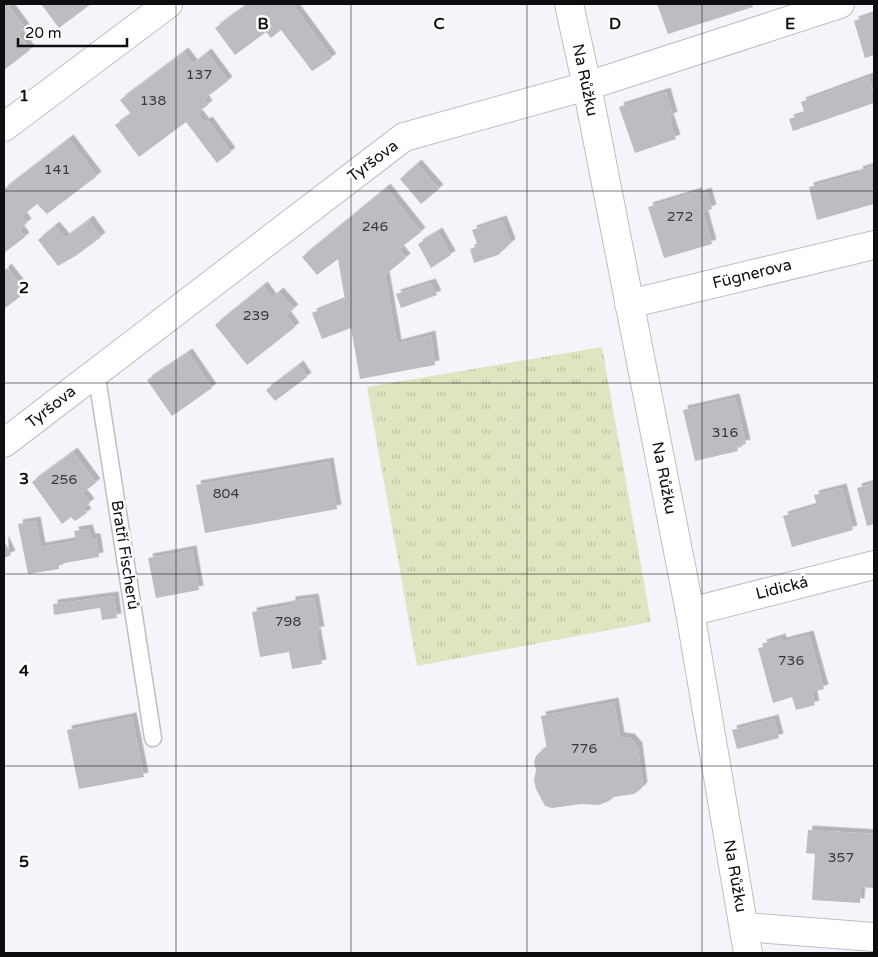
<svg xmlns="http://www.w3.org/2000/svg" width="878" height="957" viewBox="0 0 878 957" font-family="'Varela Round',sans-serif">
<style>
.grass{fill:url(#grass-tufts)}
.building{fill:#bcbcc1;filter:url(#shadow)}
.lines{fill:none;stroke-linecap:round;stroke-linejoin:round}
.lane-casing{stroke:#bebec4;stroke-width:19}
.street-casing{stroke:#bebec4;stroke-width:30}
.secondary-casing{stroke:#bebec4;stroke-width:30}
.lane{stroke:#fff;stroke-width:16}
.street{stroke:#fff;stroke-width:28}
.secondary{stroke:#fff;stroke-width:28}
.grid{fill:none;stroke:#0e0e10;stroke-width:1;stroke-opacity:0.55}
.labels{text-anchor:middle;dominant-baseline:central;stroke-width:5;stroke-linejoin:round;paint-order:stroke}
.number-label{font-size:14px;fill:#3a3a3c}
.street-label{font-size:16px;fill:#0e0e10;stroke:#fff}
.grid-label{font-size:16px;text-anchor:middle;font-weight:bold;fill:#0e0e10;stroke:#fff;stroke-width:5;stroke-linejoin:round;paint-order:stroke}
</style>
<defs>
<pattern id="grass-tufts" width="24" height="20" patternUnits="userSpaceOnUse" patternTransform="scale(1.25)"><rect width="24" height="20" fill="#dfe5c0"/><path d="M3 7l-1-3M5 7V3M7 7l1-3M15 17l-1-3M17 17v-4M19 17l1-3" fill="none" stroke="#bec3a4"/></pattern>
<filter id="shadow"><feDropShadow dx="4.5" dy="-4.5" stdDeviation="0" flood-color="#0004"/></filter>
</defs>
<rect width="100%" height="100%" fill="#f4f4fa"/>
<polygon class="grass" points="602,347 651,622 417,666 367,387"/>
<g class="building">
<polygon points="7,4 25,28 18,33 30,50 4,70 4,6"/>
<polygon points="41,4 91,4 59,28"/>
<polygon points="248,4 292,4 332,58 312,71 281,30 271,38 266,32 235,55 215,28"/>
<polygon points="657,4 752,4 753,7 668,34"/>
<polygon points="874,14 874,55 865,58 854,21"/>
<polygon points="184,52 193,64 207,53 228,81 204,99 208,105 197,113 205,123 208,121 231,152 217,163 186,122 139,157 115,125 131,114 120,100"/>
<polygon points="869,77 874,96 874,103 793,131 789,119 805,114 801,102"/>
<polygon points="666,92 673,116 669,118 676,139 635,153 619,107"/>
<polygon points="69,139 97,176 47,214 37,204 22,216 27,223 19,229 25,237 4,253 4,189"/>
<polygon points="417,164 439,189 421,204 400,179"/>
<polygon points="874,166 874,204 817,220 809,187 859,173 858,171"/>
<polygon points="386,188 421,232 399,249 406,258 385,275 397,344 431,335 435,365 360,379 351,328 322,339 312,313 345,300 338,259 317,275 302,257"/>
<polygon points="697,192 698,195 707,192 712,209 703,212 712,244 664,258 648,207"/>
<polygon points="89,220 101,237 77,255 58,266 38,240 55,226 65,238"/>
<polygon points="502,220 511,243 498,255 474,263 470,249 478,246 472,230"/>
<polygon points="438,232 451,255 431,268 418,244"/>
<polygon points="7,268 26,292 4,309 4,271"/>
<polygon points="431,283 437,295 401,308 396,294"/>
<polygon points="263,286 272,298 279,292 294,309 286,315 295,327 247,365 215,325"/>
<polygon points="188,353 212,388 172,416 147,380"/>
<polygon points="299,365 307,377 275,401 266,390"/>
<polygon points="735,398 746,444 737,446 738,451 695,461 683,410"/>
<polygon points="73,452 96,483 82,493 90,503 83,508 87,513 75,521 71,517 62,524 32,482"/>
<polygon points="329,462 337,509 205,533 196,485"/>
<polygon points="874,483 874,524 867,526 857,488"/>
<polygon points="842,488 853,530 792,547 783,516 817,506 814,495"/>
<polygon points="36,521 41,547 76,541 74,531 88,529 91,538 96,538 99,557 59,564 59,569 28,574 18,524"/>
<polygon points="4,540 11,555 4,558"/>
<polygon points="192,550 199,590 156,598 148,558"/>
<polygon points="114,596 117,618 102,620 100,608 54,615 53,604"/>
<polygon points="314,598 320,631 316,631 322,664 292,669 289,652 260,657 252,612 291,605 291,601"/>
<polygon points="809,635 824,689 812,692 815,705 796,710 792,697 773,703 758,648 763,647 762,644 781,638 782,642"/>
<polygon points="614,702 620,737 630,738 638,747 643,786 641,789 634,794 614,797 609,801 599,805 581,804 552,808 545,806 536,789 534,780 536,770 534,762 536,756 540,752 547,750 541,716"/>
<polygon points="132,717 144,777 79,789 67,730"/>
<polygon points="774,719 779,738 737,749 732,730"/>
<polygon points="808,830 874,834 873,888 861,887 860,903 812,900 815,854 806,853"/>
</g>
<g class="lines">
<g class="lane-casing">
<polyline id="lane" points="96,371 153,738"/>
</g>
<g class="street-casing">
<g id="street">
<polyline points="569,4 587,86 690,612 748,953"/>
<polyline points="629,304 874,245"/>
<polyline points="4,443 404,137 587,86 840,4"/>
<polyline points="690,612 874,565"/>
<polyline points="744,927 874,937"/>
</g>
</g>
<g class="secondary-casing">
<polyline id="secondary" points="4,127 168,4"/>
</g>
<use href="#lane" class="lane"/>
<use href="#street" class="street"/>
<use href="#secondary" class="secondary"/>
</g>
<path class="grid" d="M 176,4 L 176,953M 351,4 L 351,953M 527,4 L 527,953M 702,4 L 702,953M 4,191 L 874,191M 4,383 L 874,383M 4,574 L 874,574M 4,766 L 874,766"/>
<g class="labels">
<g class="number-label">
<text x="199" y="74">137</text>
<text x="153" y="100">138</text>
<text x="57" y="169">141</text>
<text x="680" y="216">272</text>
<text x="375" y="226">246</text>
<text x="256" y="315">239</text>
<text x="725" y="432">316</text>
<text x="64" y="479">256</text>
<text x="226" y="493">804</text>
<text x="288" y="621">798</text>
<text x="791" y="660">736</text>
<text x="584" y="748">776</text>
<text x="841" y="857">357</text>
</g>
<g class="street-label">
<text transform="translate(585 80) rotate(78)">Na Růžku</text>
<text transform="translate(373 161) rotate(-37)">Tyršova</text>
<text transform="translate(752 274) rotate(-14)">Fügnerova</text>
<text transform="translate(51 407) rotate(-38)">Tyršova</text>
<text transform="translate(664 478) rotate(79)">Na Růžku</text>
<text transform="translate(125 555) rotate(81)">Bratří Fischerů</text>
<text transform="translate(782 588) rotate(-14)">Lidická</text>
<text transform="translate(735 876) rotate(80)">Na Růžku</text>
</g>
</g>
<g class="grid-label">
<text x="263" y="29">B</text>
<text x="439" y="29">C</text>
<text x="615" y="29">D</text>
<text x="790" y="29">E</text>
<text x="24" y="101">1</text>
<text x="24" y="293">2</text>
<text x="24" y="484">3</text>
<text x="24" y="676">4</text>
<text x="24" y="867">5</text>
</g>
<rect width="878" height="957" fill="none" stroke="#0e0e10" stroke-width="10"/>
<path d="M18 38v8h109v-8" fill="none" stroke="#0e0e10" stroke-width="2.5"/>
<text x="25" y="38" font-size="15" fill="#0e0e10" stroke="#ffffff" stroke-width="4" paint-order="stroke">20 m</text>
</svg>
